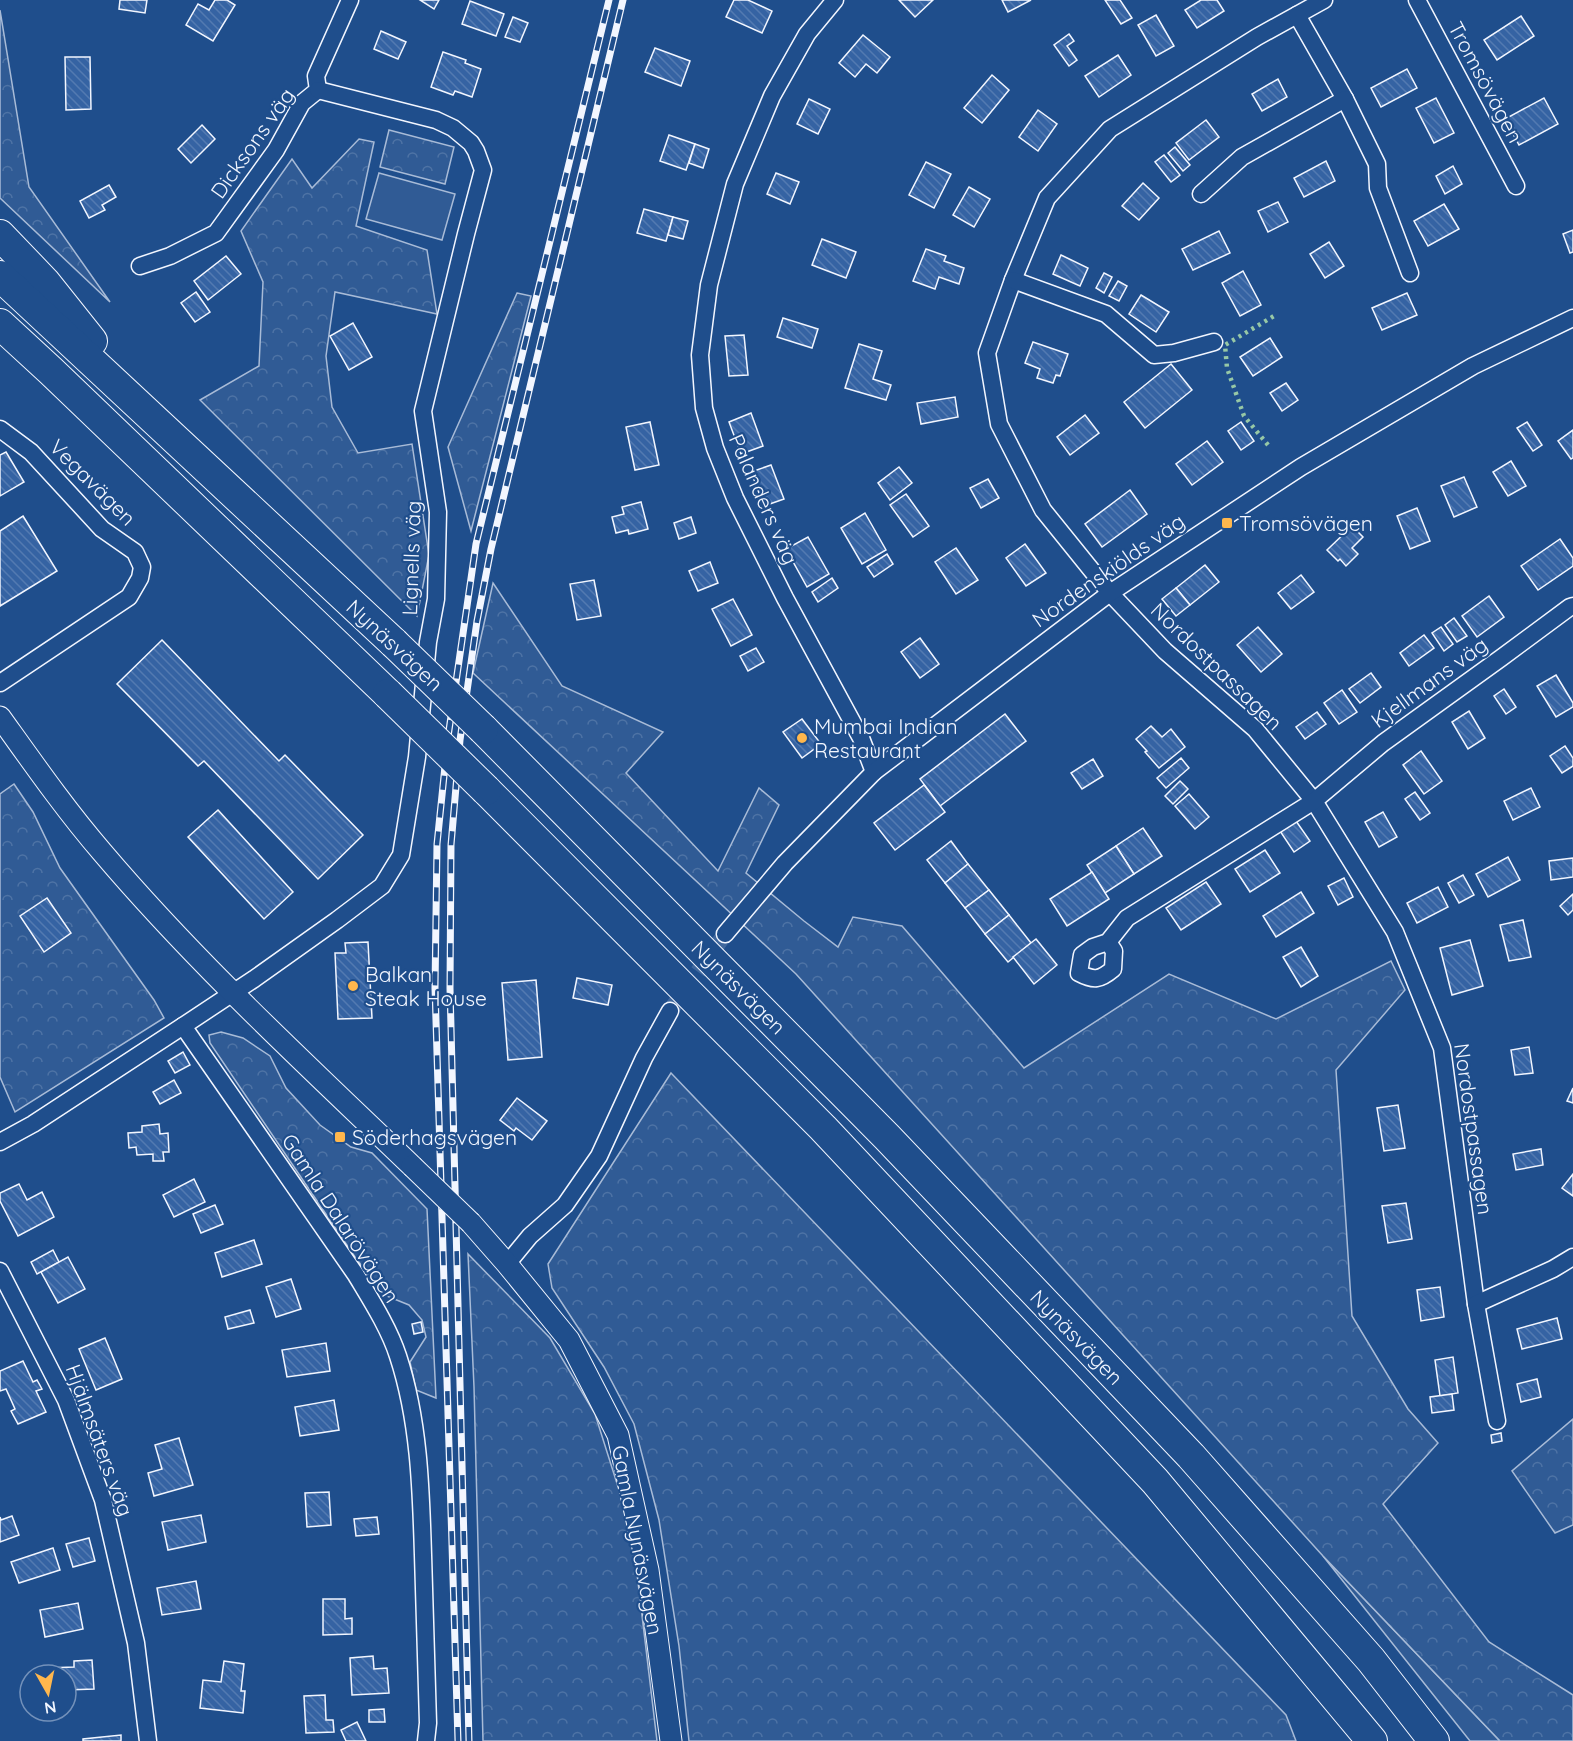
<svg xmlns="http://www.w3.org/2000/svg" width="1573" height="1741" viewBox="0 0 1573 1741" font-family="Quicksand,sans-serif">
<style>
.green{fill:#305b95;stroke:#a8bbd7;stroke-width:1.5}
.forest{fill:url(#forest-crowns);stroke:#a8bbd7;stroke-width:1.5}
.building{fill:url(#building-back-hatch);stroke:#f2f6ff;stroke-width:1.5}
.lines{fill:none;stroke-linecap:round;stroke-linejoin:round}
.minor-tunnel{stroke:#3f679d;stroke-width:16;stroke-dasharray:16 8;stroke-linecap:butt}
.minor-casing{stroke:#f2f6ff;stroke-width:19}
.tertiary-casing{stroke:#f2f6ff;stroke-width:23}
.motorway-casing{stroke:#f2f6ff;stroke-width:32}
.minor{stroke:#1f4e8c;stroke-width:16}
.tertiary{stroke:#1f4e8c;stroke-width:21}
.motorway{stroke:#1f4e8c;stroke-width:30}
.rail-casing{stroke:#f2f6ff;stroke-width:7}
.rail{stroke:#1f4e8c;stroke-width:4.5;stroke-dasharray:14;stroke-linecap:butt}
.tertiary-bridge-casing{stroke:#f2f6ff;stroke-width:23;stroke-linecap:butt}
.motorway-bridge-casing{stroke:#f2f6ff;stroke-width:32;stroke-linecap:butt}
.tertiary-bridge{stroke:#1f4e8c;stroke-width:21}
.motorway-bridge{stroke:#1f4e8c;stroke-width:30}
.hedge{stroke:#97c8a6;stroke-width:4.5;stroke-dasharray:3 4.5;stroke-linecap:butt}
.poi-dot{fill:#ffb74d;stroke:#1f4e8c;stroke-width:2}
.labels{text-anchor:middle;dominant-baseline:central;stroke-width:4.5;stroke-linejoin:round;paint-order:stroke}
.street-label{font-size:21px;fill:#f2f6ff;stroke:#1f4e8c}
.poi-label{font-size:21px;fill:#f2f6ff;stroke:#1f4e8c;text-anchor:start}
</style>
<defs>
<pattern id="forest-crowns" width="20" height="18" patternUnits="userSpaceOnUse" patternTransform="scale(1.5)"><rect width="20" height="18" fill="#305b95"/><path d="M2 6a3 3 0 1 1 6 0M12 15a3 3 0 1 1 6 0" fill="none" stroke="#4e73a5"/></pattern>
<pattern id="building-back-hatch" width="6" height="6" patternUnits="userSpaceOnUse" patternTransform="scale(1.5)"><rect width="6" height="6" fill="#3563a3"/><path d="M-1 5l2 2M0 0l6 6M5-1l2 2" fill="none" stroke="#537ab1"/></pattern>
</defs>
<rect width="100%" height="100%" fill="#1f4e8c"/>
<g class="green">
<polygon points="379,173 455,194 442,240 366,219"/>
<polygon points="1323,1556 1500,1741 1470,1741"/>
</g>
<g class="forest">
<polygon points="0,10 29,187 110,302 0,198"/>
<polygon points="389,130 454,147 445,184 380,167"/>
<polygon points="359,139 374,142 356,226 427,250 437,314 335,292 326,356 332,407 358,453 412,444 429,555 417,616 200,400 259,366 263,282 241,231 292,159 312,188"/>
<polygon points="517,293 531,296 471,531 448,447"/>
<polygon points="493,583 562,686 663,732 626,773 718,871 759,788 779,805 746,873 804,921 838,947 853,917 902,926 1024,1068 1169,974 1276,1019 1391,961 1405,990 1336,1070 1352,1316 1408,1409 1438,1443 1383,1504 1489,1642 1573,1695 1573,1741 1500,1741 1323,1556 796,974 473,673"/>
<polygon points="14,784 33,812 60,868 154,1000 164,1018 15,1112 0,1077 0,794"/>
<polygon points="221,1032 243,1038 270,1056 286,1088 320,1125 351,1147 372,1153 427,1209 436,1398 416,1390 410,1362 426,1337 422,1320 409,1305 384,1295 355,1257 210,1043 209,1035"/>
<polygon points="671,1073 1286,1715 1296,1741 689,1741 679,1646 659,1520 634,1424 604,1367 552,1288 548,1264"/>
<polygon points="468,1254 550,1338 595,1414 620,1493 635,1557 657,1741 483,1741 474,1387"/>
<polygon points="1573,1419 1573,1525 1555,1533 1512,1471"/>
</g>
<g class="building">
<polygon points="120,0 147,0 145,13 119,9"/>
<polygon points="215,0 227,0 235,5 213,41 186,25 198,4 209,10"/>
<polygon points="420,0 439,0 434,9"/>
<polygon points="734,0 748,0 772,11 762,33 726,17"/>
<polygon points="899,0 933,0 915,17"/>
<polygon points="1002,0 1031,0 1008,12"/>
<polygon points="1105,0 1120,0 1132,18 1121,24"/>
<polygon points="1201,0 1217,0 1224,11 1197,28 1185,10"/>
<polygon points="470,1 504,14 496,36 462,24"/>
<polygon points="1156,15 1174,46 1156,56 1138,25"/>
<polygon points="1521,16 1534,36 1497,60 1484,40"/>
<polygon points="513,17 528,23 520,42 505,37"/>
<polygon points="381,31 406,42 398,59 374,49"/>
<polygon points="1069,34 1074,41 1067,46 1077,60 1069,66 1054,45"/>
<polygon points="863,35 890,57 877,73 866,64 855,77 839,63"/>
<polygon points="655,48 690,61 681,86 645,72"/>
<polygon points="443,52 466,60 465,63 481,69 472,97 455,91 453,95 431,87"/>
<polygon points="1118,55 1131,75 1099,97 1085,76"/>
<polygon points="65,57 90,57 91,109 66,110"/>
<polygon points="1407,69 1417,88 1381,107 1371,88"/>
<polygon points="992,75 1009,90 982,123 964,108"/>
<polygon points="1278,79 1287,97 1262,111 1252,94"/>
<polygon points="1436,98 1454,133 1434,143 1416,108"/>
<polygon points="1544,98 1558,124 1519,145 1505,119"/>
<polygon points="809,99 830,109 818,134 797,124"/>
<polygon points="1038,110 1057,124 1038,151 1019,137"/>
<polygon points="1206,120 1219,137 1189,160 1176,143"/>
<polygon points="202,125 215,139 191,163 178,149"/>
<polygon points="669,135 695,144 686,170 660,161"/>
<polygon points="695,144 709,149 703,168 689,163"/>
<polygon points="1175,147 1190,165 1183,171 1168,153"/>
<polygon points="1164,155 1180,175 1171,182 1155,162"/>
<polygon points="1326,161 1335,181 1304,197 1294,178"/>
<polygon points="926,162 951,174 934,208 909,195"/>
<polygon points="1453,166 1462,184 1445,194 1436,176"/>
<polygon points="776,173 799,182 790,204 767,194"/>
<polygon points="1143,183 1159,198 1139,220 1122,206"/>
<polygon points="109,185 116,197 102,205 105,210 89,218 80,201"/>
<polygon points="969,187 990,199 974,227 953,215"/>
<polygon points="1278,202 1288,222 1268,232 1258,211"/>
<polygon points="1444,204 1459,229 1428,246 1414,221"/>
<polygon points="644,209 673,217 666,241 637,233"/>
<polygon points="673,217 688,221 683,239 668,235"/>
<polygon points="1573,230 1573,252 1570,253 1563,234"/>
<polygon points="1219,231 1230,253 1193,270 1182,249"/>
<polygon points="822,239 856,252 846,278 812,265"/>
<polygon points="1329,242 1344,266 1325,278 1310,254"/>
<polygon points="926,249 946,256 944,261 964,268 959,284 939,277 935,289 913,281"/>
<polygon points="1061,255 1088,268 1080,286 1053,274"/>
<polygon points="226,256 241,274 208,300 194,281"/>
<polygon points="1243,271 1261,305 1240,316 1222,283"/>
<polygon points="1104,273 1112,277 1104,293 1096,288"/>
<polygon points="1118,281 1127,286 1119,301 1109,296"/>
<polygon points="196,292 210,312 195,322 181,303"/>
<polygon points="1407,293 1417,315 1382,330 1372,308"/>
<polygon points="1141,295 1169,312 1156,332 1129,314"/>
<polygon points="783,318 818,329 812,348 777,337"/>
<polygon points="353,323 372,357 349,370 330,336"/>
<polygon points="744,335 748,375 729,376 725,336"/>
<polygon points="1270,338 1282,357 1253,376 1240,357"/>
<polygon points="1033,342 1068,354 1060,376 1056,375 1053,383 1037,378 1040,369 1025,363"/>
<polygon points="859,344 882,351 873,379 891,385 886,400 845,388"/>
<polygon points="1171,364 1192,390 1145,428 1124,402"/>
<polygon points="1286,383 1298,400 1282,411 1270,393"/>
<polygon points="955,397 958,417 921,424 917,403"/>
<polygon points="751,413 763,446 741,454 729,422"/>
<polygon points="1085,415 1099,433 1070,455 1057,437"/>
<polygon points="650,422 659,465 635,470 626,427"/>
<polygon points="1241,422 1254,441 1241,450 1228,431"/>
<polygon points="1527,422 1542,445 1533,451 1517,428"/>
<polygon points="1573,430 1573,458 1571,459 1558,441"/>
<polygon points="1207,441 1223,462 1192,485 1176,464"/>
<polygon points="6,452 24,482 0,496 0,455"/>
<polygon points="1511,461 1526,486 1508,496 1493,472"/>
<polygon points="771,465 784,499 764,506 751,472"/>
<polygon points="899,467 912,483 890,500 878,483"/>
<polygon points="1464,477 1477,507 1454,517 1441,486"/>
<polygon points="988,479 999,498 981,508 970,488"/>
<polygon points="1130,490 1147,514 1102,547 1085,524"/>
<polygon points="906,494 929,526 913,537 890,505"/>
<polygon points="641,502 648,529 629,534 628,530 616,533 612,517 624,514 622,507"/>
<polygon points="1417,508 1430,541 1410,549 1397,516"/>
<polygon points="865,513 886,550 862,564 841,528"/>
<polygon points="23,516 57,571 0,606 0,531"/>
<polygon points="691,517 696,533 679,539 674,523"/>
<polygon points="1352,526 1363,537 1352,548 1358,554 1346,566 1340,559 1338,561 1327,550"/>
<polygon points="808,537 829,574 807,587 786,549"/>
<polygon points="1560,539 1573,558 1573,566 1538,590 1521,566"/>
<polygon points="1025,544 1046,573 1026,586 1006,558"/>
<polygon points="956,548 978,580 956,594 935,562"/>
<polygon points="887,554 893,564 874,577 867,567"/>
<polygon points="710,562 718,583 698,591 689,571"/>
<polygon points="1205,565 1219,582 1190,605 1176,588"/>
<polygon points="1301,575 1314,592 1291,609 1278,593"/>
<polygon points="832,578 838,588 818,602 812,592"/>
<polygon points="594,580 601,616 577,620 570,584"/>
<polygon points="1176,588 1190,605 1176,616 1162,599"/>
<polygon points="1489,596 1504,617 1477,637 1462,616"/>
<polygon points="733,599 752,635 731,646 712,609"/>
<polygon points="1454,618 1467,636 1457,642 1445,625"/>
<polygon points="1258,627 1282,654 1261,672 1237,645"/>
<polygon points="1441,627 1453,644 1444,651 1432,633"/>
<polygon points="1424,635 1434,648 1409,666 1400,653"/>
<polygon points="920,638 939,664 920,678 901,652"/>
<polygon points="162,640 279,761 285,755 363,835 318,879 204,761 198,766 117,684"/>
<polygon points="756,648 764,662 748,671 740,656"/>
<polygon points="1371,673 1381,687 1360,703 1349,689"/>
<polygon points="1556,675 1573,703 1573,707 1556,717 1537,686"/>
<polygon points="1504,689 1516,707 1506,714 1494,696"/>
<polygon points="1342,690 1357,712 1339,724 1324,703"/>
<polygon points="1469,711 1485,738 1468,749 1452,722"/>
<polygon points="1317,712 1326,724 1305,739 1296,727"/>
<polygon points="1005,714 1026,741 940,806 920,779"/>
<polygon points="802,719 821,744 802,758 783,732"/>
<polygon points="1151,726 1162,737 1171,729 1185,747 1159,768 1145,752 1147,751 1136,739"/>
<polygon points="1565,746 1573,758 1573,766 1562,773 1550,756"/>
<polygon points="1421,751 1442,781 1424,794 1403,765"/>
<polygon points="1181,758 1189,768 1166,788 1157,778"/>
<polygon points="1093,759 1103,776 1082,789 1071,773"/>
<polygon points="1180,781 1188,789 1173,804 1165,796"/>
<polygon points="924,785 945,812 895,850 874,823"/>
<polygon points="1531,788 1540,807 1513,820 1504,801"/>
<polygon points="1415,792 1430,813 1420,820 1405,799"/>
<polygon points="1189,794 1209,817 1195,829 1175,806"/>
<polygon points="218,810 293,892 264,919 188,837"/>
<polygon points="1383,812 1397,837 1379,847 1365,822"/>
<polygon points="1296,821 1310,841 1294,852 1280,831"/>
<polygon points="1143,828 1162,856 1134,874 1116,846"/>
<polygon points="951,841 968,864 945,883 927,860"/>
<polygon points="1116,846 1134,874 1105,893 1087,865"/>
<polygon points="1265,850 1280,873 1250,892 1235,869"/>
<polygon points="1508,857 1520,880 1488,897 1476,874"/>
<polygon points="1573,858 1573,877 1551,880 1549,861"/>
<polygon points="968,864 989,890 965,908 945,883"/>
<polygon points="1092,872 1109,899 1067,926 1050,899"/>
<polygon points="1463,875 1474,895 1459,903 1448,883"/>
<polygon points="1344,878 1353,897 1338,905 1328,886"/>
<polygon points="1206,882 1221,904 1181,930 1166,908"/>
<polygon points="1438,887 1448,907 1417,923 1407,903"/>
<polygon points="989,890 1009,915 985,934 965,908"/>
<polygon points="1301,892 1314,913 1276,937 1263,916"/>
<polygon points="1573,894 1573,910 1568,915 1560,906"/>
<polygon points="47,898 71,933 44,952 20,916"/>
<polygon points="1009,915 1031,943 1008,962 985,934"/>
<polygon points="1523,920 1531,957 1509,961 1500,925"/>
<polygon points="1036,939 1057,965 1034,984 1013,957"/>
<polygon points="1470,940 1483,986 1452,995 1440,948"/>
<polygon points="368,942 372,1018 338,1019 335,953 346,953 345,943"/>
<polygon points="1301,947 1318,976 1301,987 1283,957"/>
<polygon points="577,978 612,985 608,1005 573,998"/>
<polygon points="536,980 542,1057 508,1060 502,983"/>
<polygon points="1529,1047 1533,1073 1515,1075 1511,1050"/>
<polygon points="183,1052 190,1065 175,1073 168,1061"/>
<polygon points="174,1080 181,1093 160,1104 153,1092"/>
<polygon points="1573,1088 1573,1103 1567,1101"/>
<polygon points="517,1098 547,1121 532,1140 516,1128 514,1131 500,1120"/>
<polygon points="1398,1105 1405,1148 1384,1151 1377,1108"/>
<polygon points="159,1124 160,1134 168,1133 169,1152 163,1152 164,1161 153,1161 153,1154 137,1155 136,1147 129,1148 128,1133 142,1132 142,1126"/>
<polygon points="1541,1149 1543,1165 1516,1170 1513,1154"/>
<polygon points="1573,1174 1573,1196 1562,1188"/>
<polygon points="194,1179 205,1202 174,1217 163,1195"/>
<polygon points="19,1184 27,1200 42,1192 54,1217 18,1236 0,1201 0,1193"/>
<polygon points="1406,1203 1412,1239 1388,1243 1382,1206"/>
<polygon points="215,1205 223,1224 201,1233 193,1214"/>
<polygon points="254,1240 262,1264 222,1277 215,1253"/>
<polygon points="53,1250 59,1262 37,1274 31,1262"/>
<polygon points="68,1257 85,1289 58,1303 41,1272"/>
<polygon points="291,1279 301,1309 276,1317 266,1287"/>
<polygon points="1440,1287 1444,1317 1421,1321 1417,1290"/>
<polygon points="250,1310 254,1323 228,1329 225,1317"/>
<polygon points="1557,1318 1562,1339 1522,1349 1517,1329"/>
<polygon points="421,1322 423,1332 414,1334 412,1324"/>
<polygon points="105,1338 122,1379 96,1390 79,1349"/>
<polygon points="326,1343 330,1371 287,1377 282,1350"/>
<polygon points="1453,1357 1458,1393 1440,1396 1435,1360"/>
<polygon points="23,1361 33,1382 37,1380 42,1389 36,1391 46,1412 18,1424 11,1411 15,1409 6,1389 0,1391 0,1371"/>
<polygon points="1537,1379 1541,1397 1521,1402 1517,1384"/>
<polygon points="1452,1394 1454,1410 1432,1413 1430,1397"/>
<polygon points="334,1400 339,1430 300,1436 295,1407"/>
<polygon points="1501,1433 1502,1441 1492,1443 1491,1435"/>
<polygon points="179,1438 193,1485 154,1496 148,1473 162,1469 155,1445"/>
<polygon points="329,1492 331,1525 307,1527 305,1493"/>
<polygon points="201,1515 206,1542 168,1550 162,1522"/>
<polygon points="12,1516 19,1535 0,1542 0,1517 1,1520"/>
<polygon points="377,1517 379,1534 356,1536 354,1519"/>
<polygon points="89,1538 95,1561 73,1567 66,1544"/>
<polygon points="53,1548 60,1570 19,1583 11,1562"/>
<polygon points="196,1581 201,1609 162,1615 157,1588"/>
<polygon points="323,1599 345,1599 345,1619 352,1618 352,1634 323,1635"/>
<polygon points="78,1603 83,1629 45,1637 40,1610"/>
<polygon points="373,1656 374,1669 387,1668 389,1693 352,1695 350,1658"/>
<polygon points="92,1660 94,1689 66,1690 66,1675 48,1675 47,1668 74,1667 74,1661"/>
<polygon points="224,1661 244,1664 241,1691 245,1691 243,1713 200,1708 203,1680 221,1682"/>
<polygon points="325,1695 326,1720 333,1720 334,1732 306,1733 304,1696"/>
<polygon points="384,1709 385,1722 369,1722 369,1710"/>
<polygon points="357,1722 366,1741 346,1741 341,1730"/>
<polygon points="121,1735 121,1741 83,1741 83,1739"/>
</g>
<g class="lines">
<polyline class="minor-tunnel" points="670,1011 725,934"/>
<g class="minor-casing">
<g id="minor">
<polyline points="835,0 807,34 772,96 735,184 709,285 700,355 704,408 715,448 735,498 785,598 861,738 874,772"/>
<polyline points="1324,0 1257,37 1110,129 1047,198 1013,280 987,353 999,424 1043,510 1110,593 1165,651 1255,729 1314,801 1395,932 1442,1048 1476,1304 1497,1421"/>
<polyline points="1417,0 1516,186"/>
<polyline points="1297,15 1345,99"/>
<polyline points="1201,194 1242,157 1345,99 1377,164 1378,188 1410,273"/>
<polyline points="140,266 170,256 216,233 276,150 302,103 318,90 316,76 350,0"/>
<polyline points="1013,280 1106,314 1154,355 1174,353 1214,342"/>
<polyline points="0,429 31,452 102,529 135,552 142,567 140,578 129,597 0,683"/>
<polyline points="725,934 785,863 874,772 1110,593 1301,467 1473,366 1573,318"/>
<path d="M 1108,942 L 1114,951 L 1113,969 C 1100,980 1094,981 1079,973 L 1082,955 L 1093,947 L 1108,942 L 1127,918 L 1314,801 L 1383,743 L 1501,658 L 1570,607 L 1573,606"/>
<path d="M 183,1026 L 356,1275 C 371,1300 389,1328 398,1356 C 419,1420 421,1487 423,1555 C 425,1611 426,1667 428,1723 L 426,1741"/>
<polyline points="0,1142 33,1124 183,1026 254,979 337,920 382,886 401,855 417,757 428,642 436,599 438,512 423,411 466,234 483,170 476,151 471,143 453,128 436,120 318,90"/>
<polyline points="507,1264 530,1236 565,1205 599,1156 644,1058 670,1011"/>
<polyline points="0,1271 66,1400 103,1500 136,1643 148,1741"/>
<polyline points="1476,1304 1553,1269 1573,1257"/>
</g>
</g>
<g class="tertiary-casing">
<g id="tertiary">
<path d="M 0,717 C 33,763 65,809 102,852 C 197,964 306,1064 412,1166"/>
<polyline points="471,1223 507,1264 569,1340 618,1435 648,1570 671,1741"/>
</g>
</g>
<g class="motorway-casing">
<g id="motorway">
<polyline points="0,235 45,282 92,341"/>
<polyline points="0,276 394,643"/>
<polyline points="0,324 51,371 388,694"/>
<polyline points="483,729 887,1137 1191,1456 1371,1660 1434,1741"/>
<polyline points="486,790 823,1128 1155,1481 1372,1741"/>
</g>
</g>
<use href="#minor" class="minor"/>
<use href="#tertiary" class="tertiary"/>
<use href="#motorway" class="motorway"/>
<g class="rail-casing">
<g id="rail">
<polyline points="458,1741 435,988 437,844 448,737 476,544 609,0"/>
<polyline points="469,1741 450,988 451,845 460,740 477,621 491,549 623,0"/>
</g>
</g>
<use href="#rail" class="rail"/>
<g class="tertiary-bridge-casing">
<polyline id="tertiary-bridge" points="412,1166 471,1223"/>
</g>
<g class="motorway-bridge-casing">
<g id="motorway-bridge">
<polyline points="394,643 483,729"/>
<polyline points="388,694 486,790"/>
</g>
</g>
<use href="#tertiary-bridge" class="tertiary-bridge"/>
<use href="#motorway-bridge" class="motorway-bridge"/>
<polyline class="hedge" points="1268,445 1244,416 1227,368 1225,345 1274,316"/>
</g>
<g class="poi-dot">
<rect x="1221" y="517" width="12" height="12" rx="3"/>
<circle cx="802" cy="738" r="6"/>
<circle cx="353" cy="986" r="6"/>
<rect x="334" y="1131" width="12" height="12" rx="3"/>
</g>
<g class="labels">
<g class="street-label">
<text transform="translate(1486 82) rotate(62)">Tromsövägen</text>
<text transform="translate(252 143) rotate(-55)">Dicksons väg</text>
<text transform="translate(93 482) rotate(45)">Vegavägen</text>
<text transform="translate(764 499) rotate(66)">Palanders väg</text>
<text transform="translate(411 558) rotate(-88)">Lignells väg</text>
<text transform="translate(1108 570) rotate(-35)">Nordenskiölds väg</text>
<text transform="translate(395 645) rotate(43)">Nynäsvägen</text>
<text transform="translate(1217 666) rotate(44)">Nordostpassagen</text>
<text transform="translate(1429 682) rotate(-36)">Kjellmans väg</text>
<text transform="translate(739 987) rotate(45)">Nynäsvägen</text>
<text transform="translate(1474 1129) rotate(82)">Nordostpassagen</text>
<text transform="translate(341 1218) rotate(57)">Gamla Dalarövägen</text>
<text transform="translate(1077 1337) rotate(46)">Nynäsvägen</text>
<text transform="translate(100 1440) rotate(70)">Hjälmsäters väg</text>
<text transform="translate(638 1540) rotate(79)">Gamla Nynäsvägen</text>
</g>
<g class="poi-label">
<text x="1239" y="523">Tromsövägen</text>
<text x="814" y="726">Mumbai Indian<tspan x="814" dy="24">Restaurant</tspan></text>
<text x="365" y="974">Balkan<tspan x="365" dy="24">Steak House</tspan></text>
<text x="352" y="1137">Söderhagsvägen</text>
</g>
</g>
<g transform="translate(48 1693) rotate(171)"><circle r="28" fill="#1f4e8c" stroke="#7391ba" stroke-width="1.5"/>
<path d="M0-4.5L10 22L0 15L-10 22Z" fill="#ffb74d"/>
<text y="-9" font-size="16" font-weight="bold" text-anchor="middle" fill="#f2f6ff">N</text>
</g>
</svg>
